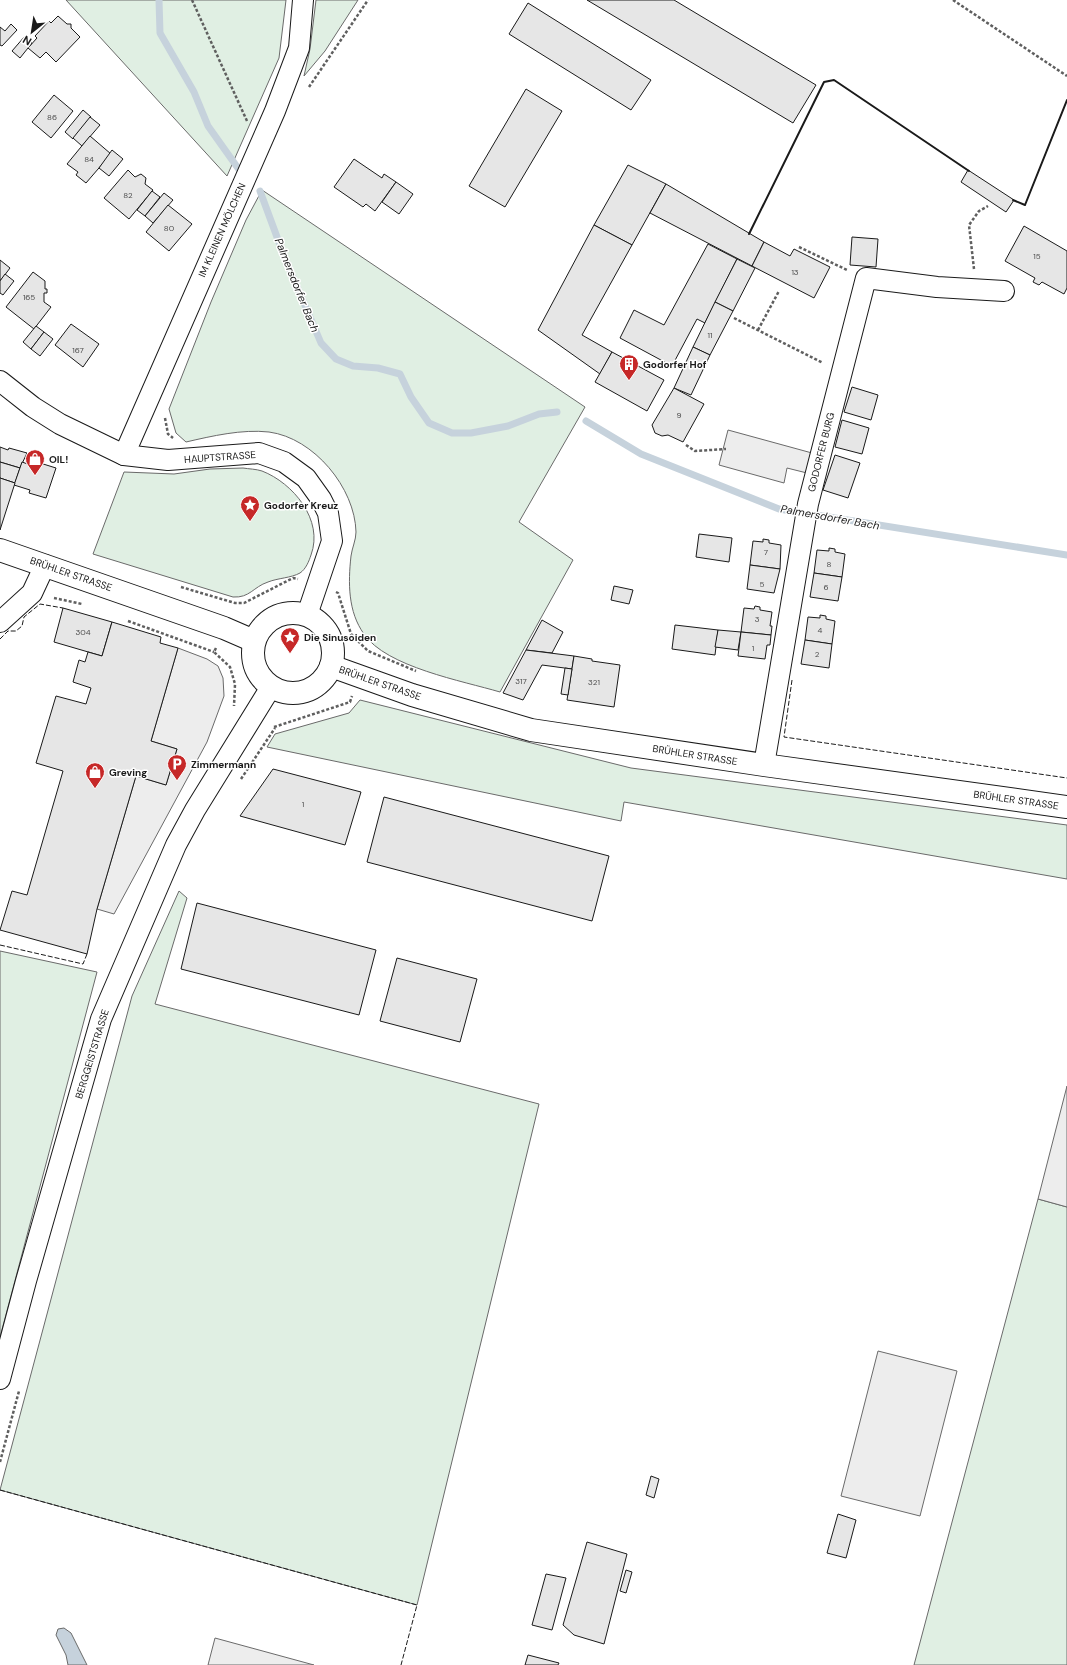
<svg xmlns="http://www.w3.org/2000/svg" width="1067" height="1665" viewBox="0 0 1067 1665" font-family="'DM Sans',sans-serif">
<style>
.green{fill:#e0efe3;stroke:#6a6a6a}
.parking{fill:#ededed;stroke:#6a6a6a}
.water{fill:#c6d2dc;stroke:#6a6a6a}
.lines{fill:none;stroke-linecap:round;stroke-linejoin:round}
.stream{stroke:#c6d2dc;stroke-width:7}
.building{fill:#e6e6e6;stroke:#1a1a1a}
.minor-casing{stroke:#1a1a1a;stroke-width:22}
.secondary-casing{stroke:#1a1a1a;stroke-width:24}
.path{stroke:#5f5f5f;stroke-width:2.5;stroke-dasharray:3 2;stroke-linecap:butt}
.minor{stroke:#fff;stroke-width:20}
.secondary{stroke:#fff;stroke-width:22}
.fence{stroke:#1a1a1a;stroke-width:1;stroke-dasharray:5 2;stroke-linecap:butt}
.wall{stroke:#1a1a1a;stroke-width:2}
.labels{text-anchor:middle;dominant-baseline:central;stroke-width:3;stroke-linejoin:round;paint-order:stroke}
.number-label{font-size:8px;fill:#4d4d4d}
.street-label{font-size:10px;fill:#1a1a1a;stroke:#fff}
.poi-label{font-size:10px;font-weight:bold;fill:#1a1a1a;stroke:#fff;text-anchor:start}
.water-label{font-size:11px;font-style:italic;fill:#1a1a1a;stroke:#fff}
</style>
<rect width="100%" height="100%" fill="#fff"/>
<g class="green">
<polygon points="66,0 286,0 279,58 227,176"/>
<polygon points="316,0 358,0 325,51 304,76 310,49"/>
<path d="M 262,190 L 585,407 L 519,522 L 573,560 L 500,692 C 463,681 386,667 364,634 C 348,612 348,583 351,556 C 352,548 356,540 356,532 C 355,488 314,438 269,432 C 242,429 212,436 186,442 L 176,433 L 169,409 L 211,302 L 246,220 Z"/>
<path d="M 243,468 C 249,469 256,469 262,471 C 293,483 324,520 311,555 C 309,561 306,569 300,573 C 291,578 278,578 268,582 C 253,587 250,598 233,597 L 93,554 L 124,472 L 174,474 L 210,469 Z"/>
<polygon points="360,700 631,768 1067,825 1067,879 624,802 621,821 267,747 275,734 349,713"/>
<polygon points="179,891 187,898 155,1004 539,1104 417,1605 0,1490 132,996"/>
<polygon points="0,951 97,972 0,1337"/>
<polygon points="1038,1199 1067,1207 1067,1665 914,1665"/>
</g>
<g class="parking">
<polygon points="728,430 812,453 807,473 787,468 784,483 719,465"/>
<polygon points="178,648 207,659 218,666 223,678 224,696 207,742 114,914 97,909 136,776 166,785 177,749 151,741"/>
<polygon points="1067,1086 1067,1207 1038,1199"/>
<polygon points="878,1351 957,1371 920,1516 841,1496"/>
<polygon points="215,1638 314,1665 208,1665"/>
</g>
<polygon class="water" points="64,1628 71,1633 87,1665 68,1665 66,1655 56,1635 58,1629"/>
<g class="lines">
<g class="stream">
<polyline points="159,0 160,33 194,92 208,126 240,171"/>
<polyline points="260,191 284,256 321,343 336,359 353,366 378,368 400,374 411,397 429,423 452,433 471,433 508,426 539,414 557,412"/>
<polyline points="586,421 641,454 779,509 1067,555"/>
</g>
</g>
<g class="building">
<polygon points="587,0 674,0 816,85 793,123"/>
<polygon points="528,3 651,80 631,110 509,34"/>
<polygon points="58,16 67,24 71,24 71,28 80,37 56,62 46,52 40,58 28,48 37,38 35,36 49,21 51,23"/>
<polygon points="11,24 17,30 2,46 0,45 0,27 5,31"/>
<polygon points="25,36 32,43 20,58 12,51"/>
<polygon points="526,89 562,111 505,207 469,186"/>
<polygon points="54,95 73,111 51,138 32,122"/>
<polygon points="83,110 91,117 73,139 65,132"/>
<polygon points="90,117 100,125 82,146 73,138"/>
<polygon points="90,136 111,154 86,183 76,175 78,172 67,164"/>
<polygon points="112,150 123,159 109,176 99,168"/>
<polygon points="354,159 382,178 384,174 396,182 375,211 366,204 363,207 334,187"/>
<polygon points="628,165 666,184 632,245 594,225"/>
<polygon points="128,170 135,177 141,174 146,178 145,184 153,190 129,219 104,198"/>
<polygon points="968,170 1014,200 1006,212 961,182"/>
<polygon points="396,182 413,194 399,214 382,202"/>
<polygon points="666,184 764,242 752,266 650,213"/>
<polygon points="152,191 160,197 145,216 137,210"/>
<polygon points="164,193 173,200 153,223 145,216"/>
<polygon points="168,205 192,224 169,251 146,232"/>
<polygon points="594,225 632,245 582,335 612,352 600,374 538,330"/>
<polygon points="1024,226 1067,251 1067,288 1064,294 1042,282 1039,285 1033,282 1035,278 1005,261"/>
<polygon points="852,237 878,239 876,267 850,265"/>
<polygon points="764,242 790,256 794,249 830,267 814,298 752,266"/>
<polygon points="708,244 737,259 705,323 697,319 672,366 620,338 634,310 664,325"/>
<polygon points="737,259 755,268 733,311 715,302"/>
<polygon points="0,260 10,268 1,280 0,280"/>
<polygon points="33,272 45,281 45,289 47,289 47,293 44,293 44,302 51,307 34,329 6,307"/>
<polygon points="5,274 14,281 3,295 0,293 0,281"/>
<polygon points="715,302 733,311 710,355 693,347"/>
<polygon points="71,324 99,344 83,367 55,345"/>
<polygon points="36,326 44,332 31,349 23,342"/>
<polygon points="44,332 53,339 40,356 31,349"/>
<polygon points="693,347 710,355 691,395 674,388"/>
<polygon points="612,352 664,380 647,411 595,382"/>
<polygon points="852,387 878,395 871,420 844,412"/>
<polygon points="674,388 704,404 683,442 668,435 662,436 655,433 652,425"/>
<polygon points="842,420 869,428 862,454 835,447"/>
<polygon points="0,447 8,450 9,448 27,453 20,468 0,462"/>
<polygon points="835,455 860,463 848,498 823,490"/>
<polygon points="0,462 20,468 15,483 0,478"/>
<polygon points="22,462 39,468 40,463 56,468 46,498 29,493 30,490 14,485"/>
<polygon points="0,478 15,483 0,530"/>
<polygon points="699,534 732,538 729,562 696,557"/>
<polygon points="763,539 769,540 769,543 781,545 780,569 750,565 753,541 763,542"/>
<polygon points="829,548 835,549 835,552 845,554 842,577 814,573 817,550 829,551"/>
<polygon points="750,565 780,569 774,593 747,589"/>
<polygon points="814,573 842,577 838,601 810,597"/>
<polygon points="614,586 633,590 629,604 611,600"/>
<polygon points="755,606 760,607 760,610 772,612 770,626 772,626 771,635 741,632 744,608 754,609"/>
<polygon points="63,608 112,622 102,656 54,642"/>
<polygon points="820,615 826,616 826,619 835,621 832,644 805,640 808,617 820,618"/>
<polygon points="542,620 563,632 552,653 526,650"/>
<polygon points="112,622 161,637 160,643 178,648 151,741 177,749 166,785 136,776 97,909 87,954 0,930 12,891 27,895 63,771 36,763 56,696 86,704 91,688 73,682 79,660 85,662 88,652 102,656"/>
<polygon points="675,625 718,630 715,655 672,649"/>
<polygon points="718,630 741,632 738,650 715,647"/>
<polygon points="741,632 771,635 770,645 767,645 765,659 738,656"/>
<polygon points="805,640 832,644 829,668 801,664"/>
<polygon points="526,650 574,656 572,669 542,665 523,700 503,693"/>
<polygon points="574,656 592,659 592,661 620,665 614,707 567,700"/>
<polygon points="565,668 572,669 568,695 561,694"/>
<polygon points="273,769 361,792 345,845 240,816"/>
<polygon points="384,797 609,856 592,921 367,862"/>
<polygon points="197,903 376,950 359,1015 181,969"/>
<polygon points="397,958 477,979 460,1042 380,1021"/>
<polygon points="651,1476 659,1479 654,1498 646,1495"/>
<polygon points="838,1514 856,1520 846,1558 827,1553"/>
<polygon points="587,1542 627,1554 604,1644 574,1635 563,1625"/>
<polygon points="626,1570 632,1572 626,1593 620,1591"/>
<polygon points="546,1574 566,1578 552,1630 532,1625"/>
<polygon points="528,1655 559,1663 558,1665 525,1665"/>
</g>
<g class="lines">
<g class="minor-casing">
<g id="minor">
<polyline points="0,381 33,407 60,424 124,455 168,460 259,453 284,462 306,478 321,499 328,513 332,541 307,615"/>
<polyline points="124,455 275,111 299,48 303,0"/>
<polyline points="0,622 32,593 45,565"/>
<polyline points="764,765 808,504 866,278 937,287 1004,291"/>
<polyline points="0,1379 26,1281 101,1019 176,845 195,810 271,687"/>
</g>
</g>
<g class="secondary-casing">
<g id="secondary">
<polyline points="0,550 224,628 254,641"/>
<circle cx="293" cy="653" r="40"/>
<polyline points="331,666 412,695 531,730 764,765 1067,807"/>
</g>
</g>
<g class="path">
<polyline points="192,0 247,121"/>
<polyline points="953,0 1067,76"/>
<polyline points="309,87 368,0"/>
<polyline points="799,247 847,270"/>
<polyline points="974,269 969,225 979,211 988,206"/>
<polyline points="734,318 823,363"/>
<polyline points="758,330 779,291"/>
<polyline points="165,418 168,434 173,438"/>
<polyline points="686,445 695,451 726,449"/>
<polyline points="181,587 235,603 244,603 293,578 298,579"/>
<polyline points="336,592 338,593 351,634 368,651 416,671"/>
<polyline points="54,598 82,604"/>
<polyline points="128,621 214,652"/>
<polyline points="216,648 214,652 230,667 235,684 234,706"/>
<polyline points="274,727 350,702 352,696"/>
<polyline points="241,779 275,728"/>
<polyline points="0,1462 19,1391"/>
</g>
<use href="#minor" class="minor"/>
<use href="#secondary" class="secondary"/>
<g class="fence">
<polyline points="0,639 8,631 16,631 22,626 24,617 40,604 63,608"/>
<polyline points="792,680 784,737 1067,778"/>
<polyline points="0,945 83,964 87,954"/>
<polyline points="0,1490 417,1605 401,1665"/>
</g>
<g class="wall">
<polyline points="1013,200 1025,205 1067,100"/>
<polyline points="749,234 824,82 834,80 969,171"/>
</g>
</g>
<defs>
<g id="building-pin" transform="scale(1)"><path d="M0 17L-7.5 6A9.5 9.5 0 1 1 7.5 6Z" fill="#c62828" stroke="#fff"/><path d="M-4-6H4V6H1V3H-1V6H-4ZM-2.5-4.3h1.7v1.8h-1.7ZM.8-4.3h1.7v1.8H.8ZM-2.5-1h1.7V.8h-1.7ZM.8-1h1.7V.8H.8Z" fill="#fff"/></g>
<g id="shop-pin" transform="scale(1)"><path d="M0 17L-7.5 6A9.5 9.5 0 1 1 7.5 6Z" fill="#c62828" stroke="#fff"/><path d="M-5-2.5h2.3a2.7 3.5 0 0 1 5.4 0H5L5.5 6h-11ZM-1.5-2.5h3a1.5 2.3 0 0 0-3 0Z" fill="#fff"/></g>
<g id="sight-pin" transform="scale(1)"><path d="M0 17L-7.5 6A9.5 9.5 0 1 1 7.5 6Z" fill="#c62828" stroke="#fff"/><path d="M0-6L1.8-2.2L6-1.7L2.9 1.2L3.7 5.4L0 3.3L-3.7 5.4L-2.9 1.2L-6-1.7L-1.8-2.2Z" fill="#fff"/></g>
<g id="parking-pin" transform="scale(1)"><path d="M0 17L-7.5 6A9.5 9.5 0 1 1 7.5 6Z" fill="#c62828" stroke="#fff"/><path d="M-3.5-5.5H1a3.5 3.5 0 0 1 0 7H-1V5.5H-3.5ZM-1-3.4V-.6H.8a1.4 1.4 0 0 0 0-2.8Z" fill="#fff"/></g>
</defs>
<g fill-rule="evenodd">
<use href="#building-pin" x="629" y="364"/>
<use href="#shop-pin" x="35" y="459"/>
<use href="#sight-pin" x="250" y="505"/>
<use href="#sight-pin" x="290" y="637"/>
<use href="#parking-pin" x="177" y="764"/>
<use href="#shop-pin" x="95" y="772"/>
</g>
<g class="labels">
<g class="number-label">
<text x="52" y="117">86</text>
<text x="89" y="159">84</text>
<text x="128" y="195">82</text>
<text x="169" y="228">80</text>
<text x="1037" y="256">15</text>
<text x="795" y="272">13</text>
<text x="29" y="297">165</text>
<text x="710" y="335">11</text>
<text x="78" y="350">167</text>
<text x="679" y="415">9</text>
<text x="766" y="552">7</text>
<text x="829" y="564">8</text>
<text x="762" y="584">5</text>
<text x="826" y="587">6</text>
<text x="757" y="619">3</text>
<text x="820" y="630">4</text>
<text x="83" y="632">304</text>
<text x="753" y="648">1</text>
<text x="817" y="654">2</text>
<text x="521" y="681">317</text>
<text x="594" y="682">321</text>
<text x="303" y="804">1</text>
</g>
<g class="street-label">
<text transform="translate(222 230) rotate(-66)">IM KLEINEN MÖLCHEN</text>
<text transform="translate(821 452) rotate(-76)">GODORFER BURG</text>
<text transform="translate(220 457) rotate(-4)">HAUPTSTRASSE</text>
<text transform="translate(71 574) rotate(19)">BRÜHLER STRASSE</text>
<text transform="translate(380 683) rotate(19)">BRÜHLER STRASSE</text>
<text transform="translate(695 755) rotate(9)">BRÜHLER STRASSE</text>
<text transform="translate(1016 800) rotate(8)">BRÜHLER STRASSE</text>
<text transform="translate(92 1054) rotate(-73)">BERGGEISTSTRASSE</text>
</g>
<g class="poi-label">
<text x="643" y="364">Godorfer Hof</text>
<text x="49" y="459">OIL!</text>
<text x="264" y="505">Godorfer Kreuz</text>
<text x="304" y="637">Die Sinusoiden</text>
<text x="191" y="764">Zimmermann</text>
<text x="109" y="772">Greving</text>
</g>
<g class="water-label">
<text transform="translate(297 285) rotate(68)">Palmersdorfer Bach</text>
<text transform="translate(830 517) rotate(10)">Palmersdorfer Bach</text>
</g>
</g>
<g transform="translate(32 32) rotate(210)" stroke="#ffffff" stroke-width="3" paint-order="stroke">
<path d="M0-3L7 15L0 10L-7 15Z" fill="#1a1a1a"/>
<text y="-6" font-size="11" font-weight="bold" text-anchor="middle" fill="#1a1a1a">N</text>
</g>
</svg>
